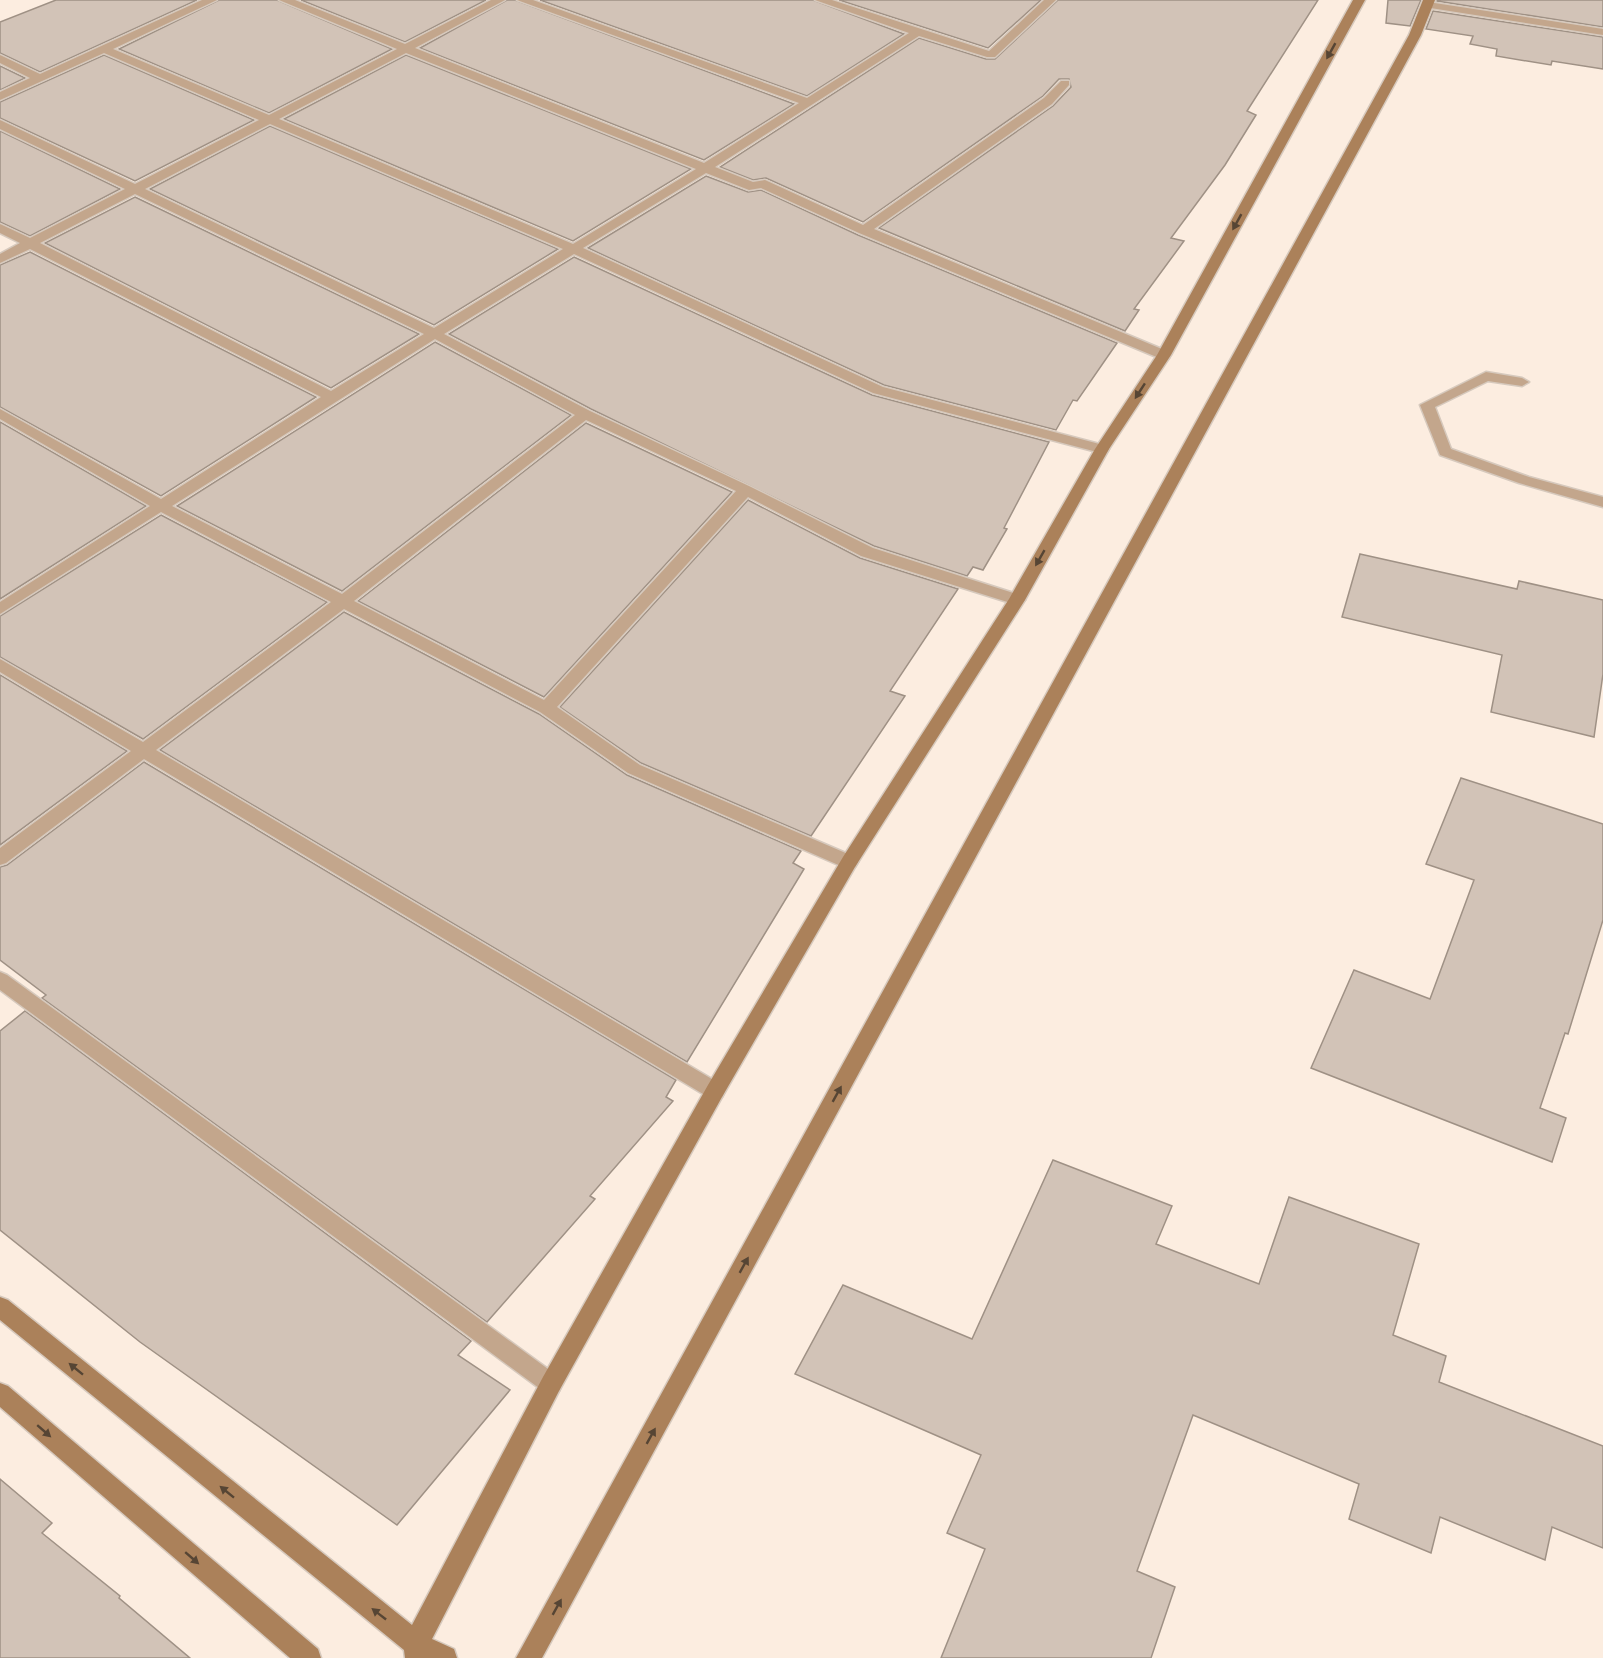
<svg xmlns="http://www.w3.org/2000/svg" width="1603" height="1658" viewBox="0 0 1603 1658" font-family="'PT Serif',serif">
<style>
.building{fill:#d2c3b7;stroke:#9f9185;stroke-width:1.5}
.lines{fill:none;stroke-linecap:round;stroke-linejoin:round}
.lane-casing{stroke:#d6c9bd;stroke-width:3}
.street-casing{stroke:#d6c9bd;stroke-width:3}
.secondary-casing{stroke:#d6c9bd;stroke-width:3}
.lane{fill:#c3a68c;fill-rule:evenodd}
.street{fill:#c3a68c;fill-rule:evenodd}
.secondary{fill:#ab815a;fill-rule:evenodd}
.oneway{fill:#564534}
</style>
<rect width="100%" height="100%" fill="#fcede0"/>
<g class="building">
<polygon points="56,0 197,0 40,72 0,53 0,22"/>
<polygon points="219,0 277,0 392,49 269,113 119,49"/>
<polygon points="301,0 486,0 405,42"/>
<polygon points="507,0 515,0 794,104 704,160 420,48"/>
<polygon points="540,0 813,0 904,34 807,96"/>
<polygon points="839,0 1041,0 988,48"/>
<polygon points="1058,0 1318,0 1247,111 1256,115 1225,165 1171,238 1184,241 1134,309 1139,310 1125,331 879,228 1053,106 1071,87 1069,79 1059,79 1043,96 863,222 766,178 753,180 720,167 919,38 986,59 995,59"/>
<polygon points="1388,0 1421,0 1410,26 1386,23"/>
<polygon points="1437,0 1603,0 1603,27 1437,1"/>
<polygon points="1433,11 1603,37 1603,69 1552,61 1551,65 1496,56 1497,49 1470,44 1473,36 1426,29"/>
<polygon points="104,55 254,120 135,181 0,118 0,102"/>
<polygon points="406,55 691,169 573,241 284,119"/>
<polygon points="0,66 25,78 0,90"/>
<polygon points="270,126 558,249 434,325 150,189"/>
<polygon points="0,131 120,189 30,236 0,222"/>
<polygon points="706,176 748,192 761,190 858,235 1117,343 1077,401 1073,400 1056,430 884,385 588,248"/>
<polygon points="135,197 419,334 331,388 45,243"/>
<polygon points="30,252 316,397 161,496 0,407 0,265"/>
<polygon points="574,257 872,395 1049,442 1004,528 1007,529 983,570 973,567 967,576 874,546 591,409 449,334"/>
<polygon points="435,342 571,415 342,591 177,506"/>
<polygon points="0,422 146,506 0,599"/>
<polygon points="586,423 732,492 544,697 358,601"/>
<polygon points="748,500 860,558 958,589 890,691 905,696 811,836 641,763 560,707"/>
<polygon points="161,515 327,602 143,739 0,657 0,616"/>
<polygon points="1360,554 1517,589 1519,581 1603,600 1603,674 1594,737 1491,712 1502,655 1342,617"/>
<polygon points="344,612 539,714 627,775 801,851 793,863 804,869 687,1062 160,750"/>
<polygon points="0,675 127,751 0,845"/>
<polygon points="144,762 676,1080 666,1097 673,1101 590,1196 595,1199 487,1322 42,998 46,995 0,960 0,867 7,865"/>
<polygon points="1461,778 1603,824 1603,920 1568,1034 1565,1033 1540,1108 1566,1118 1552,1162 1311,1068 1354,970 1430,999 1474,880 1426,864"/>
<polygon points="25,1011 471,1341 458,1355 510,1390 397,1525 140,1342 0,1230 0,1031"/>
<polygon points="1053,1160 1172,1206 1156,1244 1259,1284 1289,1197 1419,1244 1393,1335 1446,1356 1439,1382 1603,1446 1603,1548 1552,1527 1545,1560 1440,1517 1431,1553 1349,1519 1359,1484 1193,1415 1137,1571 1175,1587 1151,1658 941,1658 985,1549 947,1533 981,1455 795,1374 843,1285 972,1339"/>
<polygon points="0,1479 52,1523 42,1533 120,1596 119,1598 190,1658 0,1658"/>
</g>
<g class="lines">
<g class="lane-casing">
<polygon id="lane" points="1486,372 1522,378 1529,382 1522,386 1488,381 1435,407 1451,449 1529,477 1603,497 1603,507 1519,483 1440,455 1420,405"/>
</g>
<g class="street-casing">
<g id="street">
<path d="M 202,0 L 217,0 L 113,49 L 269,115 L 397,49 L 279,0 L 295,0 L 405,44 L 491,0 L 505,0 L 415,48 L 704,163 L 799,103 L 517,0 L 533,0 L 807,98 L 909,33 L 815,0 L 832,0 L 989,51 L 1044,0 L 1056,0 L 995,57 L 987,57 L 919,36 L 715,167 L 753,182 L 765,180 L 863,225 L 1044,98 L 1061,81 L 1069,81 L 1069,85 L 1052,104 L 874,229 L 1169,352 L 1169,358 L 1159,358 L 859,233 L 761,188 L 749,190 L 706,173 L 583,248 L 883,387 L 1107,446 L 1109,449 L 1107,452 L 1097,452 L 873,393 L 574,254 L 444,334 L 590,411 L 751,487 L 873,548 L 1023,596 L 1025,600 L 1017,605 L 861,556 L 748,497 L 557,707 L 640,765 L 855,857 L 858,862 L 855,867 L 843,867 L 628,773 L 540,712 L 344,609 L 156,750 L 722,1085 L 725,1091 L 722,1097 L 715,1099 L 708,1097 L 144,759 L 6,863 L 0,865 L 0,848 L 131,751 L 0,672 L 0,659 L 143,742 L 331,602 L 161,512 L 0,614 L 0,602 L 150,506 L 0,419 L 0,409 L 161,499 L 321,397 L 30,249 L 0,263 L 0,254 L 20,243 L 0,233 L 0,224 L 30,238 L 125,189 L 0,129 L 0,120 L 135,184 L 259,120 L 104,53 L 0,100 L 0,92 L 30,78 L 0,63 L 0,55 L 40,74 ZM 406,53 L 696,169 L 573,244 L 279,119 ZM 270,124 L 563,249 L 434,328 L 145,189 ZM 135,194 L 424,334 L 331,391 L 40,243 ZM 435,339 L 575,415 L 342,594 L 172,506 ZM 586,420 L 736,491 L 544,700 L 354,601 Z"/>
<polygon points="1428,2 1603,29 1603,35 1424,7 1422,5"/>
<polygon points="0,972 7,975 559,1377 562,1384 559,1391 551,1394 543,1391 0,990"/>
</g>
</g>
<g class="secondary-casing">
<g id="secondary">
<polygon points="1353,0 1365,0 1171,355 1109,449 1025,600 855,867 722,1097 559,1391 432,1639 454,1649 457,1658 405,1658 404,1650 0,1320 0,1297 8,1300 412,1625 543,1377 708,1085 843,857 1009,599 1095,449 1157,355"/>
<polygon points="1423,0 1435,0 1421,35 542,1658 516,1658 1409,35"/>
<polygon points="0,1383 8,1386 318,1649 321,1658 290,1658 0,1407"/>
</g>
</g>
<use href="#lane" class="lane"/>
<use href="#street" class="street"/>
<use href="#secondary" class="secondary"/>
</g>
<defs><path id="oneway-solid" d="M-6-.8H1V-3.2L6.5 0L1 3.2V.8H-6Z" transform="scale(1.5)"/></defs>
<g class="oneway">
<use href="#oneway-solid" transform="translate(1331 51) rotate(119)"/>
<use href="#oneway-solid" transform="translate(1237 222) rotate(119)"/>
<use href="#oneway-solid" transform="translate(1140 391) rotate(123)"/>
<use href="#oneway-solid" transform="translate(1040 558) rotate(120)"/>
<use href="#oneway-solid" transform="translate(837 1094) rotate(-61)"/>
<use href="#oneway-solid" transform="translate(744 1265) rotate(-61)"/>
<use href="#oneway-solid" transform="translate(76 1369) rotate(-141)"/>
<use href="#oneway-solid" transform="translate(44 1431) rotate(41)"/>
<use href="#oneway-solid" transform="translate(651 1436) rotate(-61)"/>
<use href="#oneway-solid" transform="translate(227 1492) rotate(-141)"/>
<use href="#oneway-solid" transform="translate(192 1558) rotate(41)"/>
<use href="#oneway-solid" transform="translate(557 1607) rotate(-61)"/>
<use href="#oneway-solid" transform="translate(379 1614) rotate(-142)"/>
</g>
</svg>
